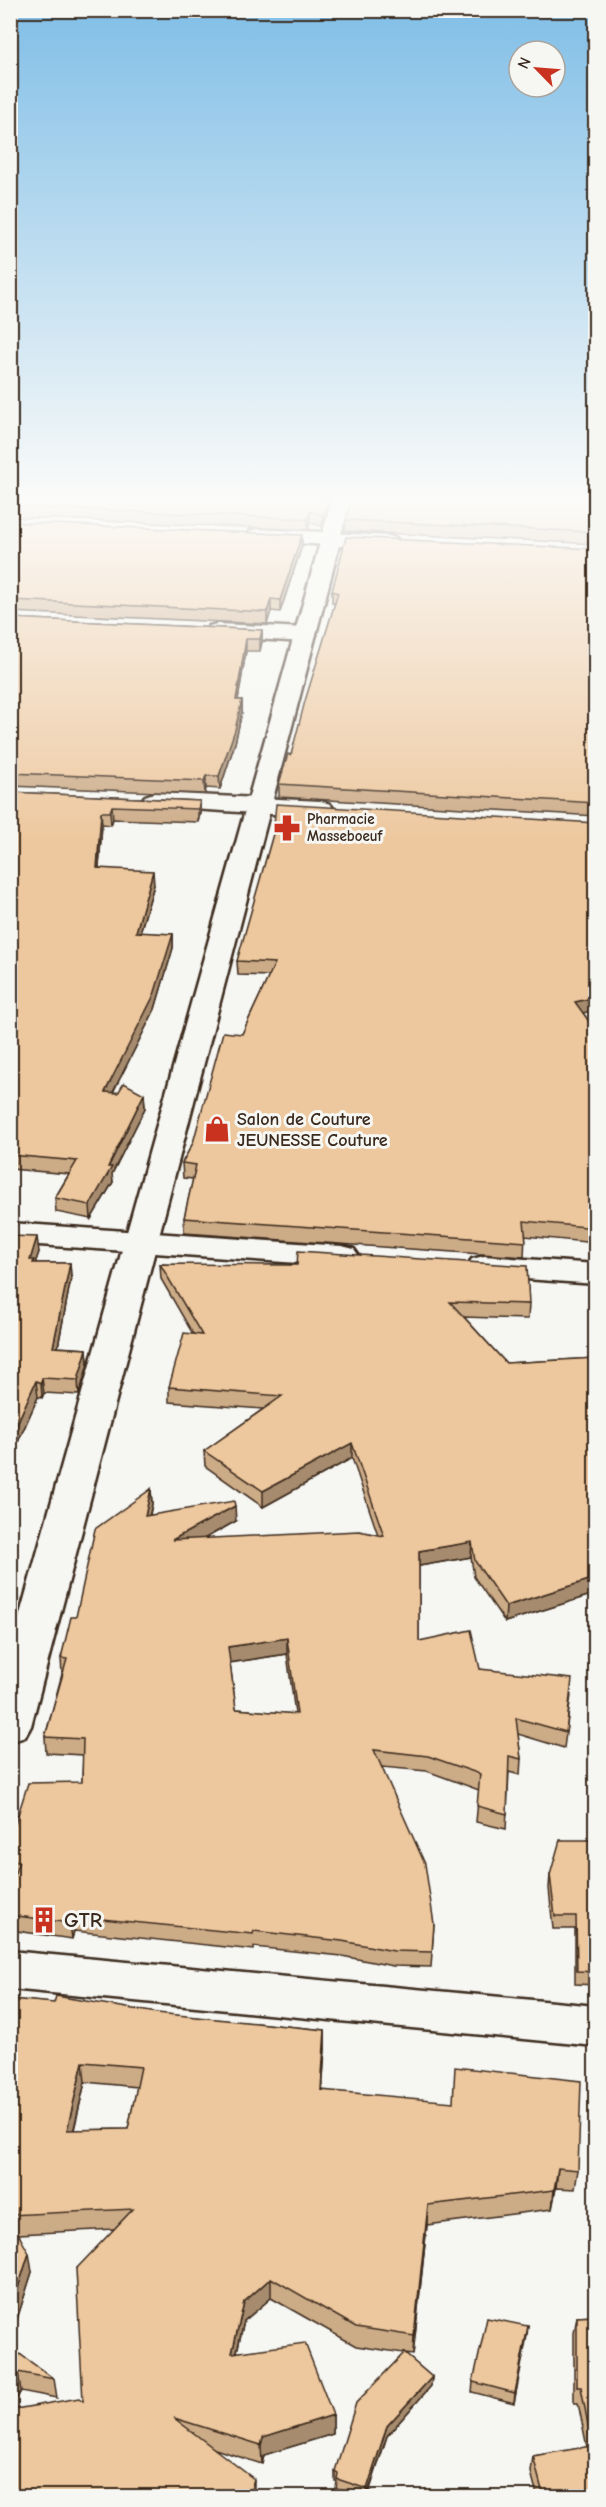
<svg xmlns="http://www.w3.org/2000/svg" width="606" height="2507" viewBox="0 0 606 2507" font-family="'Comic Neue',sans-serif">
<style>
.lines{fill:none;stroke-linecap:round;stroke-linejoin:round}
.minor-casing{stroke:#3b2a1e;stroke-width:5}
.major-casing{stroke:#3b2a1e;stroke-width:5}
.minor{fill:#f6f6f2;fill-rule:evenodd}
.major{fill:#f6f6f2;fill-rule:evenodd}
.wall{fill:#ccab87;stroke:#3b2a1e;stroke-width:1.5;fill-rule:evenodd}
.shaded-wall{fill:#a68b6e;stroke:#3b2a1e;stroke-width:1.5}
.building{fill:#edc79d;stroke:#3b2a1e;stroke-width:1.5;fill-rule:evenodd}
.labels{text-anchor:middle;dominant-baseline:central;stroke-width:6;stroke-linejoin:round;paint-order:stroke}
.far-poi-label{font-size:15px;font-weight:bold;fill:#3b2a1e;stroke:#f6f6f2;text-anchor:start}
.poi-label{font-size:18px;font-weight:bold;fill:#3b2a1e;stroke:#f6f6f2;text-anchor:start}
.near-poi-label{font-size:21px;font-weight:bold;fill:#3b2a1e;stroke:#f6f6f2;text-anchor:start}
</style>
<rect width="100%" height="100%" fill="#f6f6f2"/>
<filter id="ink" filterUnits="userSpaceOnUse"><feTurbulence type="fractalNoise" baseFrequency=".0167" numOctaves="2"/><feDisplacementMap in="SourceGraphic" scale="12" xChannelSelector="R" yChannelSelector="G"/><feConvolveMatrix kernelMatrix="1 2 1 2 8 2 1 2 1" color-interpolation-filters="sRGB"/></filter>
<g filter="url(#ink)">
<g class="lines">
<g class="minor-casing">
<g id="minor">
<polygon points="333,496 353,496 338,543 331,545 257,541 250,539 247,535 250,531 257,529 323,532"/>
<polygon points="217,624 305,628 313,630 316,635 313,640 305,642 209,636 206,631 209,626"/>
<polygon points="154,793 321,801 330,804 334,809 330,814 321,817 145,806 141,801 145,796"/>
<polygon points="10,1223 342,1246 354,1249 359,1256 354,1263 342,1266 10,1243"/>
<polygon points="484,1256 596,1264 596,1284 484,1276 472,1273 467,1266 472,1259"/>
<polygon points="10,1951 596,2006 596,2046 10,1989"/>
</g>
</g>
<g class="major-casing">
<polygon id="major" points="331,533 389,536 396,538 399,542 396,546 389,548 339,546 31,1726 25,1737 10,1742 10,1650 321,539 324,535"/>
</g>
<use href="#minor" class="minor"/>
<use href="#major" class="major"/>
</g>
<g class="wall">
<polygon points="10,496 331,496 322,526 310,523 308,530 10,517"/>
<polygon points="596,496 596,544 345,531 346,520"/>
<polygon points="10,522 302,546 280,612 271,611 267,624 10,612"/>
<polygon points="596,549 596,816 279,797 279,784 291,755 335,604 332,603 332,591"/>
<polygon points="10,618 262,630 262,642 260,651 246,651 238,700 242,700 242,712 235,743 220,789 206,788 205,794 10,786"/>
<polygon points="10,792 200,801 200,814 198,822 113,819 111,825 102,824 99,868 154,885 140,933 173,934 173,948 155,1009 113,1092 144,1094 145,1108 112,1174 113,1182 91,1219 56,1212 55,1198 69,1174 10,1169"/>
<polygon points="596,823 583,1013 596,1031 596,1243 525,1236 524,1257 184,1233 184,1218 193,1179 183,1178 182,1163 193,1143 242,1034 269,976 238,975 237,961"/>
<polygon points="10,1236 39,1252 35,1263 70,1263 71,1278 58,1347 87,1349 88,1364 79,1395 44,1393 42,1398 38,1397 18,1442"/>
<path d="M 160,1264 L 529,1304 L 528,1319 L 464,1317 L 506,1363 L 596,1358 L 596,1661 L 592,1660 L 591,1595 L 505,1622 L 474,1577 L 471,1557 L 419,1566 L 419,1641 L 480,1669 L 571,1695 L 564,1748 L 518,1734 L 521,1759 L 520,1775 L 509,1772 L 506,1829 L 476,1822 L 479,1790 L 427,1771 L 382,1767 L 434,1924 L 431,1967 L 393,1966 L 342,1956 L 254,1947 L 254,1950 L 74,1931 L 72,1939 L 10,1930 L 10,1889 L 15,1876 L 10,1876 L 10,1840 L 82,1782 L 83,1755 L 46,1753 L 45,1737 L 62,1674 L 61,1658 L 76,1617 L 151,1489 L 152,1504 L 150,1515 L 236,1521 L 204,1539 L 378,1535 L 352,1458 L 263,1507 L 205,1466 L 204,1451 L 263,1409 L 169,1402 L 169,1387 L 193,1334 L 161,1279 ZM 287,1654 L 295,1714 L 236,1709 L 230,1663 Z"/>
<polygon points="596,1787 596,1985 575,1984 575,1929 553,1929 549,1888 550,1875 595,1840 594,1800"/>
<path d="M 10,1999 L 325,2030 L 325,2049 L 322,2090 L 578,2170 L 575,2189 L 556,2188 L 552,2209 L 427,2225 L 413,2355 L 405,2354 L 432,2377 L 431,2386 L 387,2436 L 368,2496 L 363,2496 L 336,2488 L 337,2481 L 335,2481 L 335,2471 L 404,2353 L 356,2346 L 271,2298 L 244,2321 L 237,2352 L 333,2415 L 333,2434 L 264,2455 L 262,2464 L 215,2449 L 83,2401 L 114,2229 L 19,2234 L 32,2272 L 10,2341 ZM 85,2082 L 137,2087 L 128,2129 L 74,2130 Z"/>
<polygon points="596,2316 596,2496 537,2495 531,2472 533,2456 587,2447 578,2403 574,2403 574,2333 577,2317"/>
<polygon points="528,2326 514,2403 472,2392 473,2382"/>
<polygon points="10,2347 54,2379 57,2398 21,2391 10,2409"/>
</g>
<g class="shaded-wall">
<polygon points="328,496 331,496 322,526 323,515"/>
<polygon points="310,511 310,523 308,530 308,519"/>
<polygon points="302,535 302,546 280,612 280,600"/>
<polygon points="271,599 271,611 267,624 267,612"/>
<polygon points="262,630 262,642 260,651 260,639"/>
<polygon points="246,639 246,651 236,712 236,700"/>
<polygon points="242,700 242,712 235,743 220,789 219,776"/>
<polygon points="206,776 206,788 205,794 204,781"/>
<polygon points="200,801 200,814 198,822 198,809"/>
<polygon points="112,806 113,819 111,825 110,812"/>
<polygon points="101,812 102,824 98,881 97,868"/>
<polygon points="153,871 154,885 136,946 136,932"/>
<polygon points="173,934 173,948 155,1009 106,1106 105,1092"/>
<polygon points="596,997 596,1010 574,1015 575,1002"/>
<polygon points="144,1094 145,1108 112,1174 113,1182 91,1219 90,1205"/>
<polygon points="37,1237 39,1252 34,1267 30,1260"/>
<polygon points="70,1263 71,1278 55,1362 53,1347"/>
<polygon points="87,1349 88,1364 79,1395 78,1380"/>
<polygon points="42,1378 44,1393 42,1398 41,1383"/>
<polygon points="36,1381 38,1397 18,1442 10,1490 10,1464 16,1426"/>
<polygon points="352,1443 352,1458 263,1507 263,1491"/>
<polygon points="151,1489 152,1504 146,1531 145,1516"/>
<polygon points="235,1506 236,1521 173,1556 172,1540"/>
<polygon points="472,1542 471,1557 419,1566 419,1551"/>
<polygon points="592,1579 591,1595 505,1622 506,1606"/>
<polygon points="287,1638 287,1654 228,1663 228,1647"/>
<polygon points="72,1916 74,1931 72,1939 70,1923"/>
<polygon points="325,2030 325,2049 321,2110 321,2090"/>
<polygon points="83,2062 85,2082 69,2149 67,2130"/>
<polygon points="558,2168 556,2188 552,2209 554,2190"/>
<polygon points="428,2205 427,2225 413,2355 414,2336"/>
<polygon points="29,2253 32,2272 10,2341 10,2313"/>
<polygon points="271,2278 271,2298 244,2321 232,2372 232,2353 244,2302"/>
<polygon points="528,2326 527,2336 514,2403 515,2393"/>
<polygon points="18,2372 21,2391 10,2409 10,2385"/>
<polygon points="432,2377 431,2386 387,2436 367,2496 367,2489 387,2426"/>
<polygon points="333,2415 333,2434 264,2455 262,2464 261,2445 263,2437"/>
<polygon points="254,2479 254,2496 249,2496"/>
</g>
<g class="building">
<polygon points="10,496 328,496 323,515 310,511 308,519 10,506"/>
<polygon points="352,496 596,496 596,532 346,520"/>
<polygon points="10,522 302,535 280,600 271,599 267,612 10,600"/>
<polygon points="346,537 596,549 596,803 279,784 288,754 291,755 305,701 338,593 332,591"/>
<polygon points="10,618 262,630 260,639 246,639 236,700 242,700 235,730 219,776 206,776 204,781 10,773"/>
<polygon points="10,792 200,801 198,809 112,806 110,812 101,812 97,868 153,871 136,932 173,934 154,995 105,1092 118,1093 124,1083 144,1094 108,1167 112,1167 90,1205 55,1198 77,1161 10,1155"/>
<polygon points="276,804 596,823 596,997 575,1002 596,1031 596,1228 524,1221 526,1242 184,1218 196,1165 182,1163 193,1143 223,1032 242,1034 275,963 237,961 273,834"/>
<polygon points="10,1236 37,1237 30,1260 34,1260 33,1263 70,1263 53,1347 87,1349 78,1380 42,1378 41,1383 36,1381 16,1426 10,1464"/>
<path d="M 298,1251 L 527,1266 L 529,1304 L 450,1302 L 506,1363 L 596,1358 L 596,1645 L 594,1644 L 592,1579 L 506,1606 L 475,1561 L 472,1542 L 419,1551 L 419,1641 L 471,1630 L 480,1669 L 572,1679 L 566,1732 L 516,1718 L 521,1759 L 509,1756 L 507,1814 L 477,1806 L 480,1774 L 428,1756 L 374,1750 L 425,1864 L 434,1924 L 432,1952 L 394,1951 L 342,1941 L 254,1931 L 253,1934 L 72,1916 L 70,1923 L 10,1915 L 10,1889 L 19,1861 L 10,1860 L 10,1840 L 28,1783 L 82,1782 L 83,1739 L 45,1737 L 67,1659 L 61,1658 L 71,1617 L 76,1617 L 95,1529 L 151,1489 L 145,1516 L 234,1501 L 235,1506 L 172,1540 L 359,1531 L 384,1536 L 352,1443 L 263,1491 L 204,1451 L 282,1396 L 169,1387 L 184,1333 L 202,1335 L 160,1264 L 297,1265 ZM 287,1638 L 297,1714 L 236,1709 L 228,1647 Z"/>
<polygon points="560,1840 596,1840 596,1972 577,1971 576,1916 555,1916 550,1875"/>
<path d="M 56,1996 L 157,2013 L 325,2030 L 321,2090 L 453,2102 L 455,2067 L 581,2081 L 578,2170 L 558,2168 L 554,2190 L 428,2205 L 414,2336 L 356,2327 L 271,2278 L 244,2302 L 232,2353 L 305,2343 L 333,2415 L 263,2437 L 261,2445 L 174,2418 L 254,2479 L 249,2496 L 10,2496 L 10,2410 L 79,2398 L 83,2401 L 76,2269 L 133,2209 L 10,2215 L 10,1999 L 54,2003 ZM 83,2062 L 141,2067 L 128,2129 L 67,2130 Z"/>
<polygon points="10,2220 29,2253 10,2313"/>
<polygon points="596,2316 596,2496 527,2496 543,2494 533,2456 592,2446 581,2387 577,2387 577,2317"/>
<polygon points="487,2318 528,2326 515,2393 473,2382"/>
<polygon points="10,2347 54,2379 18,2372 10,2385 10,2372 12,2371 10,2371"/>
<polygon points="404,2353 432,2377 387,2426 367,2489 337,2479 338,2473 335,2471 356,2403"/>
<polygon points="453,2490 468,2496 455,2496"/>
<polygon points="371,2491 380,2496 368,2496"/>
</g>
</g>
<linearGradient id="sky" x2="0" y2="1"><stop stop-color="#80bee7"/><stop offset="0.59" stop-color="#fbfbf9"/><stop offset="1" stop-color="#fbfbf9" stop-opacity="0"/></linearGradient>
<rect width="606" height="847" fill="url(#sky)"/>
<defs>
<g id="pharmacy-bare" transform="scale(2.07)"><path d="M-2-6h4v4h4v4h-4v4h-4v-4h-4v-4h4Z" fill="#c8321e" stroke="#f6f6f2" stroke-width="2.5" paint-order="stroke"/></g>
<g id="shop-bare" transform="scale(2.07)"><path d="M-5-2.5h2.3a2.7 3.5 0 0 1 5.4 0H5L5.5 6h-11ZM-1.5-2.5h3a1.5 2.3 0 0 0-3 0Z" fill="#c8321e" stroke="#f6f6f2" stroke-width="2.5" paint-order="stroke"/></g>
<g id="building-bare" transform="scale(2.07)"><path d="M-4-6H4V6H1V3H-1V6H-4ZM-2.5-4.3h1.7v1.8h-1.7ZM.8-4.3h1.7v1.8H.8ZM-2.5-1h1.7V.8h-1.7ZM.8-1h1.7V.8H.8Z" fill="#c8321e" stroke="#f6f6f2" stroke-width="2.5" paint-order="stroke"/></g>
</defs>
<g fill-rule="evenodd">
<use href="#pharmacy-bare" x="287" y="828"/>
<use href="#shop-bare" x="217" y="1129"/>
<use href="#building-bare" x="44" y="1920"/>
</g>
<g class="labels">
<g class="far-poi-label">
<text x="307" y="819">Pharmacie<tspan x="307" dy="17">Masseboeuf</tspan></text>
</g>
<g class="poi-label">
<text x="237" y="1119">Salon de Couture<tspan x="237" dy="21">JEUNESSE Couture</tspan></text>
</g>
<g class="near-poi-label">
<text x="64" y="1920">GTR</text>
</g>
</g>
<rect width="606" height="2507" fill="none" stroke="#f6f6f2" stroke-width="36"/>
<rect x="18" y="18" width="570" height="2471" fill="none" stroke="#3b2a1e" stroke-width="2" filter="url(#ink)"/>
<g transform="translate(537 69) rotate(295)"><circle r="28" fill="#f6f6f2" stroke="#aba49d" stroke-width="1.5"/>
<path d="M0-4.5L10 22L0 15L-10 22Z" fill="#c8321e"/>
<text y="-9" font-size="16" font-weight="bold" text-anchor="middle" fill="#3b2a1e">N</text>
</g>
</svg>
